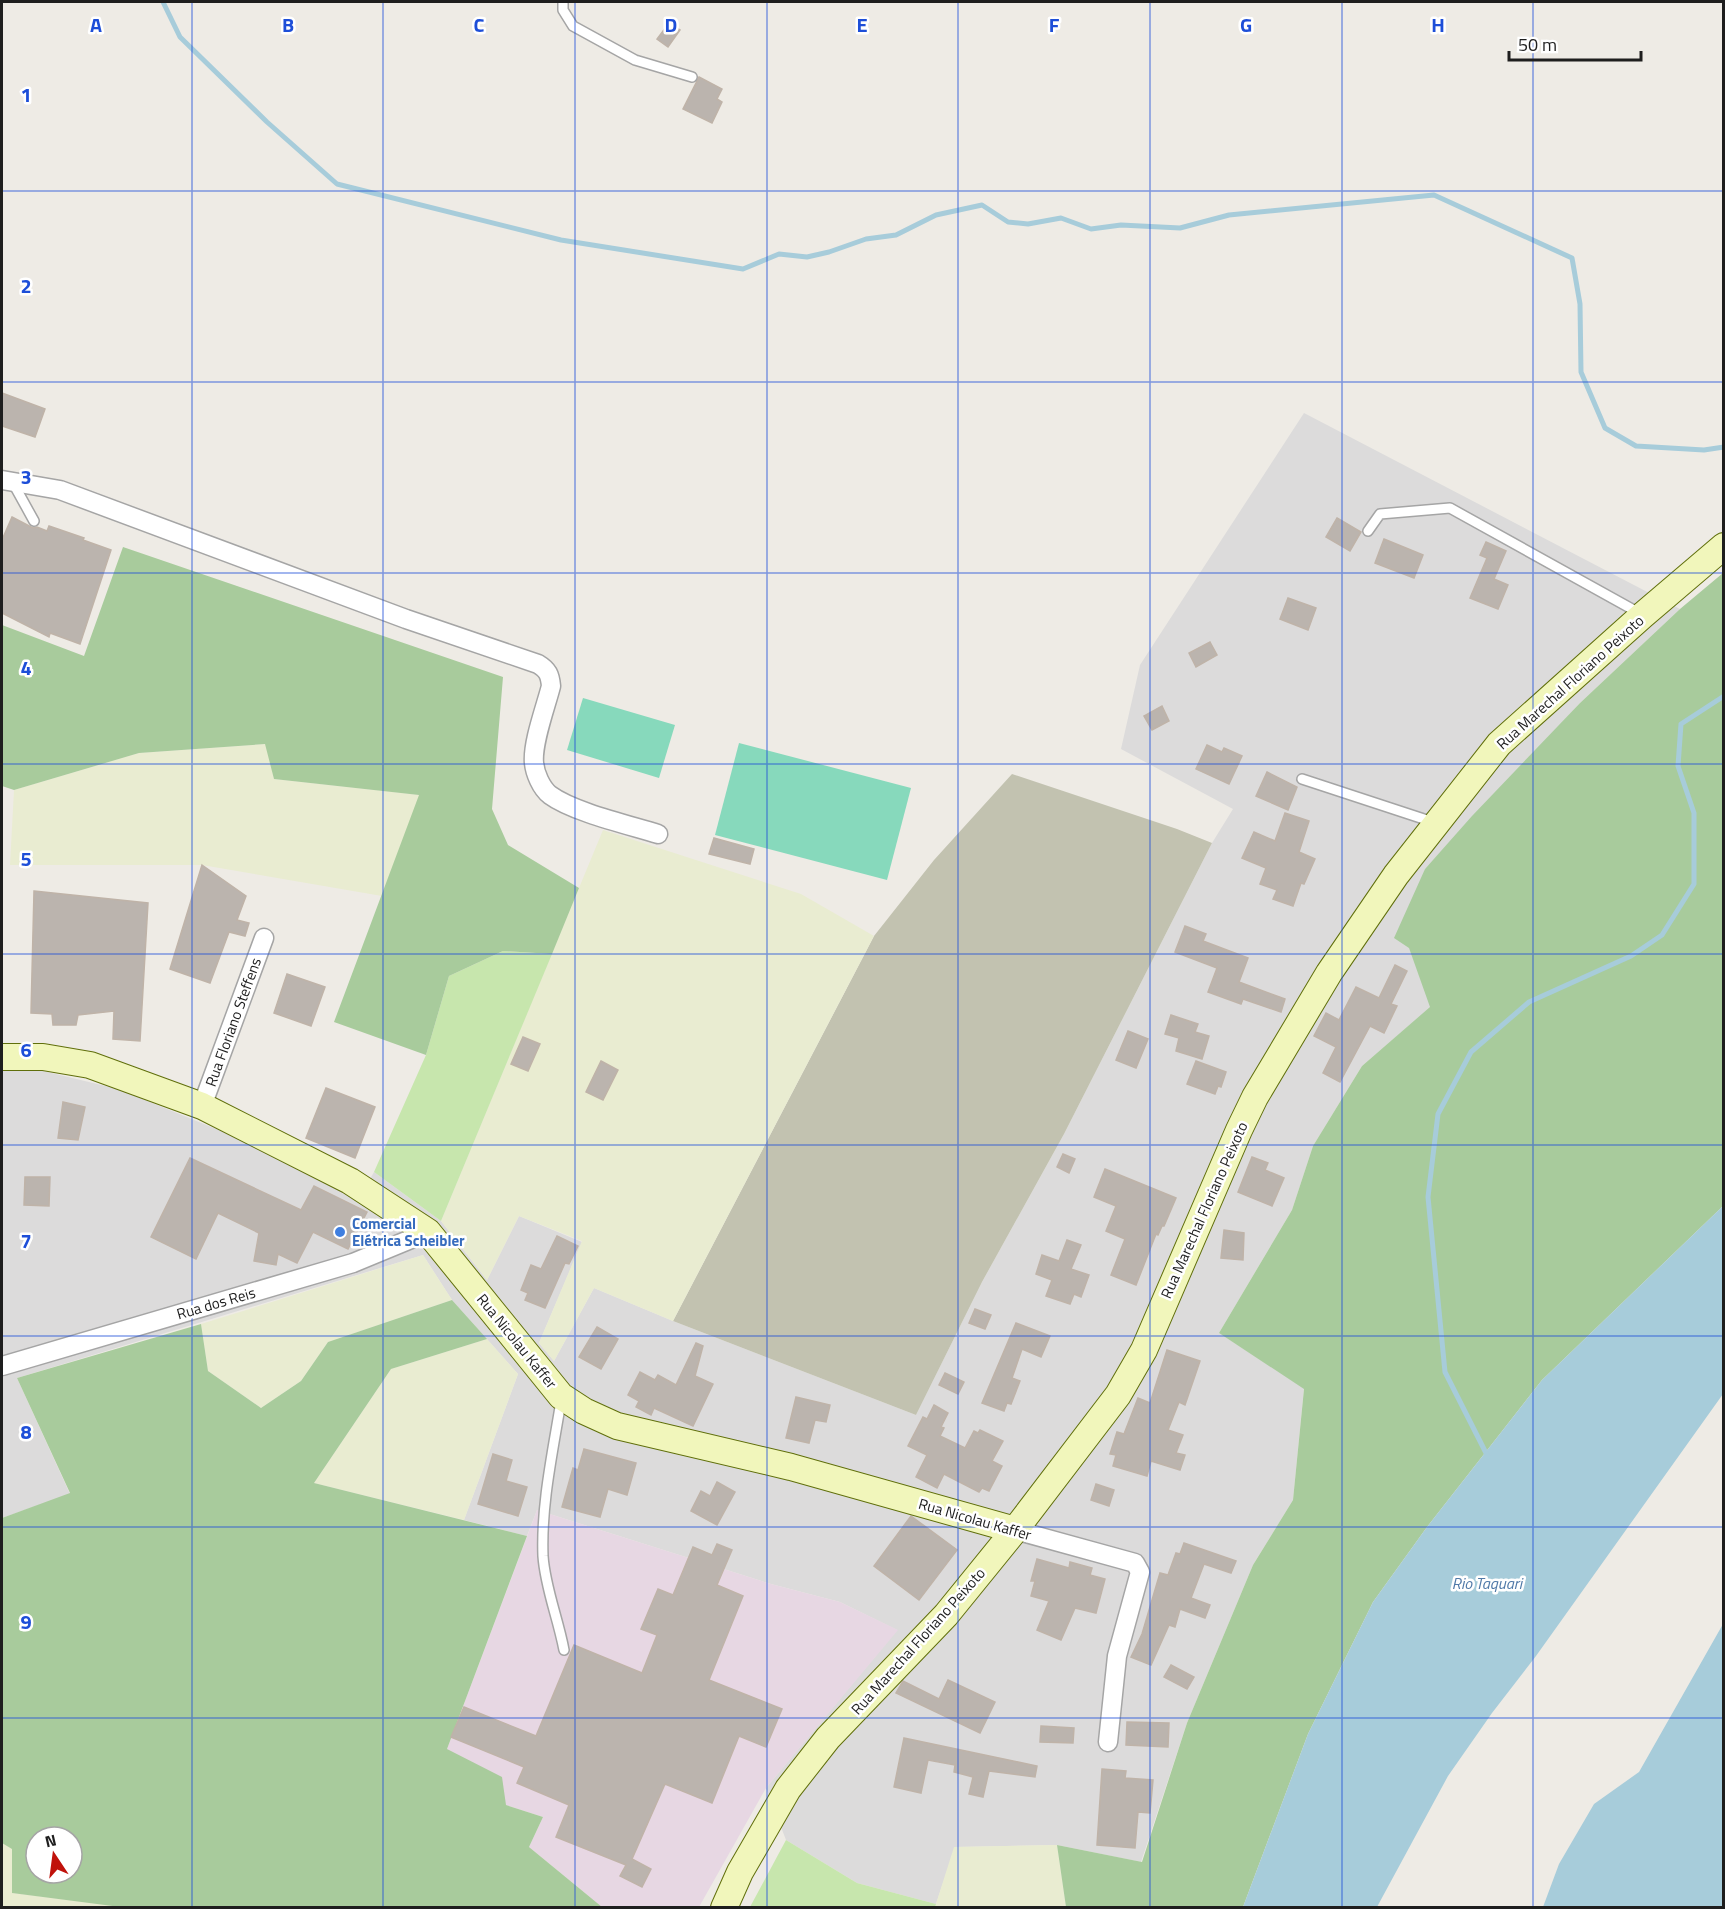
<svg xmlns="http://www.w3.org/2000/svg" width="1725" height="1909" viewBox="0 0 1725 1909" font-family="'Titillium Web',sans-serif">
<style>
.residential{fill:#dcdbdb}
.industrial{fill:#e7d7e3}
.construction{fill:#c2c2b0}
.farmland{fill:#e9ecd1}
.grass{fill:#c7e6ad}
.forest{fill:#a8cb9c;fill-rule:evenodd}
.pitch{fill:#87d9bc}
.water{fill:#a7ccda}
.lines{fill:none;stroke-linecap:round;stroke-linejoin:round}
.stream{stroke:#a7ccda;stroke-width:5}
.building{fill:#bbb4ae;stroke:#bfb3a8;stroke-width:1.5}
.lane-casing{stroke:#a5a5a5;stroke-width:12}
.street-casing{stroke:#a5a5a5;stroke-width:21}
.secondary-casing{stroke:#606f0b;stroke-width:28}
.lane{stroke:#fff;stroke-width:9}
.street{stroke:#fff;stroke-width:18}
.secondary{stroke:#f1f6bb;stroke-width:26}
.grid{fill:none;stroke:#1d4ed8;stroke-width:1.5;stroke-opacity:0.55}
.shop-dot{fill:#3f7fe0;stroke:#fff;stroke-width:2}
.labels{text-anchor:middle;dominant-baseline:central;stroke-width:5;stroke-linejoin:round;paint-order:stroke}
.street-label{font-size:15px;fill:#1e1e1e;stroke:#fff}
.shop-label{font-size:15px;font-weight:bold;fill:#366cbe;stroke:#fff;text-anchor:start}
.water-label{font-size:16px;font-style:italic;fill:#5079a8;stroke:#fff}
.grid-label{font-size:20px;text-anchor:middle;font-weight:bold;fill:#1d4ed8;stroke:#fff;stroke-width:5;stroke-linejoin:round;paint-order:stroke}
</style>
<rect width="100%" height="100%" fill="#eeebe5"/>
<polygon class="residential" points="1304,413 1680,609 1580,703 1425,869 1409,947 1431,1007 1362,1066 1313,1146 1292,1210 1219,1333 1304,1388 1293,1500 1253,1565 1187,1723 1141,1862 1057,1845 955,1847 936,1904 857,1883 786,1840 766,1788 897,1630 840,1602 771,1584 537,1510 527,1536 464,1520 518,1374 452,1300 423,1255 17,1378 70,1494 2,1518 2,1071 39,1070 118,1089 231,1135 358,1200 374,1172 441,1221 487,1280 519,1216 582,1242 539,1343 554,1361 594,1288 673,1321 916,1415 982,1282 1064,1134 1212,843 1233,809 1121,749 1140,665"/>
<polygon class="industrial" points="537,1510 771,1584 840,1602 898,1630 766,1788 699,1907 602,1907 529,1847 543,1817 506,1805 447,1749"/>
<polygon class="construction" points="1012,774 1177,829 1212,843 1064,1134 982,1282 916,1415 673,1321 874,936 934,860"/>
<g class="farmland">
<polygon points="266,744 274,779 420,795 382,896 202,865 10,865 14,790 139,753"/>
<polygon points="603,830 801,894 874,936 673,1321 594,1288 554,1361 539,1343 582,1241 519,1216 487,1280 441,1221"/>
<polygon points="423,1255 452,1300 328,1342 301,1381 261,1408 208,1371 201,1324"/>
<polygon points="487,1339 518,1374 464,1520 314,1483 391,1369"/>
<polygon points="2,1843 12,1848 12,1893 128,1907 2,1907"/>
<polygon points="1057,1845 1066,1907 935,1907 954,1847"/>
</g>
<g class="grass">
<polygon points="503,951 552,954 441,1221 374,1172 426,1055 449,976"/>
<polygon points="786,1840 857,1883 936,1904 935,1907 750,1907"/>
</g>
<g class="forest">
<polygon points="123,547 503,677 492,809 508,845 579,888 552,954 503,951 449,976 426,1055 334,1022 419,795 274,779 265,744 139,753 14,790 2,786 2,625 84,656"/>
<polygon points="1723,573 1723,1206 1542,1380 1427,1527 1373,1602 1308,1734 1243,1907 1066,1907 1057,1845 1142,1862 1187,1723 1253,1565 1293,1500 1304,1389 1219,1333 1292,1210 1313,1146 1362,1066 1430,1007 1409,948 1394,938 1425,869 1472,816 1580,703 1680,609"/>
<path d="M 452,1300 L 487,1339 L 391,1369 L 314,1483 L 527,1536 L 447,1749 L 502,1777 L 506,1805 L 543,1817 L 529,1847 L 602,1907 L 128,1908 L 12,1893 L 12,1849 L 2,1843 L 2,1518 L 70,1493 L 17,1378 L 201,1324 L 208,1371 L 261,1408 L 301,1381 L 328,1342 ZM 36,1837 L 72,1837 L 72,1873 L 36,1873 Z"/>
</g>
<g class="pitch">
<polygon points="583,698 675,725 659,778 567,750"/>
<polygon points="739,743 911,788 887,880 715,835"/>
</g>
<g class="water">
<polygon points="1723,1206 1723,1394 1536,1656 1492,1713 1448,1776 1377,1907 1243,1907 1308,1734 1373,1602 1427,1527 1542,1380"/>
<polygon points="1723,1624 1723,1907 1543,1907 1559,1864 1594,1804 1639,1772"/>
</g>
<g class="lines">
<g class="stream">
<polyline points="163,2 180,37 267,122 337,184 561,240 743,269 779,254 807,257 829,252 866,239 896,235 936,215 982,205 1008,222 1028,224 1061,218 1091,229 1121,225 1180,228 1229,215 1434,195 1572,258 1580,304 1581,372 1605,428 1636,446 1704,450 1724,447"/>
<polyline points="1488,1457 1445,1372 1428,1197 1438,1114 1471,1052 1529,1002 1631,956 1662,935 1694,884 1694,813 1678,766 1681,724 1724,696"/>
</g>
</g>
<g class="building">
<polygon points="669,23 680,30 668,47 657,39"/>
<polygon points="699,77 722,89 717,99 722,102 712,123 683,109"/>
<polygon points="2,393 45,409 35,437 2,426"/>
<polygon points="12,517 33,528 37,527 47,531 49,526 84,538 83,540 111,550 80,644 50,633 49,637 2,613 2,540"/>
<polygon points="1337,518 1361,532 1350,551 1326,537"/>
<polygon points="1384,539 1423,555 1414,578 1375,563"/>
<polygon points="1486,542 1506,551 1494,579 1508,585 1498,609 1470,598 1487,558 1480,555"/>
<polygon points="1288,598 1316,608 1308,630 1280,619"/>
<polygon points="1210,642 1217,655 1196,667 1189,653"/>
<polygon points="1162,706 1169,721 1152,730 1144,716"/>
<polygon points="1207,745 1222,752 1224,748 1242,756 1229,784 1196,769"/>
<polygon points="1267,772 1297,787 1288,810 1256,796"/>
<polygon points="1285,813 1309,821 1299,852 1315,859 1304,884 1301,883 1293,906 1273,899 1277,890 1260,884 1266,868 1242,858 1254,832 1275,841"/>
<polygon points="714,838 754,849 750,864 709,854"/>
<polygon points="202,865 246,896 237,920 249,923 245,936 229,932 210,983 170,969"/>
<polygon points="34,891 148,903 140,1041 113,1039 114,1011 78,1015 76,1025 53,1025 52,1014 31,1013"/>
<polygon points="1185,926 1206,934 1203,941 1248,958 1239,982 1285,999 1281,1012 1243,999 1241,1004 1208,992 1217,968 1175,952"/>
<polygon points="1395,965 1407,971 1391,1004 1397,1006 1384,1033 1370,1026 1340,1082 1323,1073 1336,1047 1314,1036 1326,1013 1339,1020 1356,987 1379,998"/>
<polygon points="287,974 325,987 311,1026 274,1013"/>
<polygon points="1171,1015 1198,1024 1195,1032 1209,1036 1202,1059 1176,1051 1179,1038 1165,1034"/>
<polygon points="1128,1031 1148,1039 1136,1068 1116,1060"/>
<polygon points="523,1037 540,1044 528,1071 511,1064"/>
<polygon points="601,1061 618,1070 603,1100 586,1092"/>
<polygon points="1196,1061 1226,1072 1221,1087 1218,1086 1215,1094 1187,1084"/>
<polygon points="326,1088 375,1107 355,1158 306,1138"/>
<polygon points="63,1102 85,1107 78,1140 58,1138"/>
<polygon points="1063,1154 1075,1159 1069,1173 1057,1167"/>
<polygon points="1252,1157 1268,1163 1265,1170 1284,1178 1272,1206 1238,1192"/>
<polygon points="190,1158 301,1210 314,1186 367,1212 348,1249 313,1232 297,1263 278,1254 276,1265 254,1261 259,1233 218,1213 196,1259 151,1237"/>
<polygon points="1105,1169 1176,1198 1164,1226 1162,1226 1158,1235 1156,1234 1136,1285 1111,1275 1125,1239 1106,1231 1116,1206 1094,1197"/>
<polygon points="25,1177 50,1177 49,1206 24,1205"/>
<polygon points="1224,1230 1244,1233 1243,1260 1221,1258"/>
<polygon points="557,1236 578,1246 569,1264 565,1263 545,1308 525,1300 528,1293 521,1290 531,1265 541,1269"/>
<polygon points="1067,1240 1081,1245 1071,1269 1089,1275 1081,1297 1074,1294 1070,1304 1046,1296 1052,1280 1036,1274 1042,1255 1059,1261"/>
<polygon points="975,1309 991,1315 985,1329 969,1323"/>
<polygon points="1016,1323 1050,1336 1041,1357 1022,1349 1012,1378 1020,1381 1011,1404 1007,1403 1004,1411 982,1403"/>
<polygon points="597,1327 618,1339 601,1369 579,1357"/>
<polygon points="696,1343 703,1346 695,1376 713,1384 693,1426 654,1408 651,1415 636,1407 639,1401 628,1395 640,1372 655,1380 658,1375 676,1385"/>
<polygon points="1167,1350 1200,1361 1185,1405 1179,1402 1168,1430 1183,1435 1176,1453 1185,1455 1180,1470 1151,1461 1147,1476 1113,1466 1116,1455 1110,1454 1117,1432 1124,1434 1138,1398 1150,1403"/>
<polygon points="945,1373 964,1382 958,1394 939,1385"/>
<polygon points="796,1397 830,1405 826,1422 815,1420 809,1443 786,1438"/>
<polygon points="934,1405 948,1413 941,1427 944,1428 940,1436 965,1448 974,1431 978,1433 980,1430 1003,1441 992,1461 1002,1466 989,1491 982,1488 979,1492 944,1474 937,1488 916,1477 927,1455 908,1446 923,1417 927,1419"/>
<polygon points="584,1449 636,1463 627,1495 608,1489 600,1517 562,1507 573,1468 578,1470"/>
<polygon points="493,1454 512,1460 506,1481 527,1487 518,1516 478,1504"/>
<polygon points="717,1482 735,1492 717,1525 691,1511 701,1491 710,1496"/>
<polygon points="1096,1484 1114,1490 1109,1506 1091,1500"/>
<polygon points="911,1516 957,1550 919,1600 874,1566"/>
<polygon points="1184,1543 1236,1561 1231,1573 1204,1564 1191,1598 1210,1605 1205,1618 1180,1609 1175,1627 1169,1625 1151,1665 1131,1657 1142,1634 1160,1573 1168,1575 1176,1553 1180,1554"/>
<polygon points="717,1544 732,1550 717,1585 743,1596 709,1680 782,1709 766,1747 739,1736 712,1803 665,1784 632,1859 651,1869 642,1887 620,1876 626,1865 556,1837 569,1805 517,1783 524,1767 451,1737 464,1707 536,1736 574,1645 642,1673 657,1635 641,1629 658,1589 673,1595 693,1547 712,1555"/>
<polygon points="1037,1559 1069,1568 1070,1562 1092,1568 1090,1575 1105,1579 1096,1613 1075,1608 1061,1640 1037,1630 1049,1601 1031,1596 1035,1581 1031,1581"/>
<polygon points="1171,1665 1194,1677 1187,1689 1164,1677"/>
<polygon points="948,1680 995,1702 980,1733 896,1693 903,1681 939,1699"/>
<polygon points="1127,1722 1169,1723 1168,1747 1126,1745"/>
<polygon points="1041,1726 1074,1728 1073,1743 1040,1742"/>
<polygon points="904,1738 1037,1766 1035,1777 989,1771 983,1797 969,1794 973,1777 954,1772 955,1765 928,1760 921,1793 894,1787"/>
<polygon points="1102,1769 1126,1771 1125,1778 1153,1780 1150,1813 1138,1812 1135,1848 1097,1845"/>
</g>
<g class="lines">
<g class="lane-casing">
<g id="lane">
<polyline points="563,2 563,10 573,26 635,60 692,77"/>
<polyline points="13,483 34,521"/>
<polyline points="1368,531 1380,514 1450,508 1641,614"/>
<polyline points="1302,779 1433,822"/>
<path d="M 561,1401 C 553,1451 541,1504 543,1556 C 545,1587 558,1618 564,1650"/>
</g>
</g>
<g class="street-casing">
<g id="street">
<path d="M 2,480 L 60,490 L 406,619 L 538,664 C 548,670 550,675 551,686 C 546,706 532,743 534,763 C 535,773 541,788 550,795 C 573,812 629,825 658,834"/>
<polyline points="202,1106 264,938"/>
<polyline points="2,1366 353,1263 428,1232"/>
<polyline points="1015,1530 1135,1563 1140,1572 1117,1656 1108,1742"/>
</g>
</g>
<g class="secondary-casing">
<g id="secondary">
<polyline points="2,1057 43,1057 90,1065 202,1106 350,1181 428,1232 561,1396 584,1411 617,1426 791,1467 1015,1530"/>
<polyline points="724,1908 740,1872 788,1789 828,1738 946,1615 1015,1530 1118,1395 1144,1350 1239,1130 1255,1097 1329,973 1396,875 1499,744 1643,615 1724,546"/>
</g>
</g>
<use href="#lane" class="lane"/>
<use href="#street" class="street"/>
<use href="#secondary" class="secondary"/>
</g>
<path class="grid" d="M 192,2 L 192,1908M 383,2 L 383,1908M 575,2 L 575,1908M 767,2 L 767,1908M 958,2 L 958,1908M 1150,2 L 1150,1908M 1342,2 L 1342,1908M 1533,2 L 1533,1908M 2,191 L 1724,191M 2,382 L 1724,382M 2,573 L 1724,573M 2,764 L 1724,764M 2,954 L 1724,954M 2,1145 L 1724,1145M 2,1336 L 1724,1336M 2,1527 L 1724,1527M 2,1718 L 1724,1718"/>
<circle class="shop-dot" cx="340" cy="1232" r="6"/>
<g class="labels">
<g class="street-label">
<text transform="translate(1570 682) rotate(-42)">Rua Marechal Floriano Peixoto</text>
<text transform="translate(233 1022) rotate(-70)">Rua Floriano Steffens</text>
<text transform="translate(1204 1210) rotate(-66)">Rua Marechal Floriano Peixoto</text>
<text transform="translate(216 1303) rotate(-16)">Rua dos Reis</text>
<text transform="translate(517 1341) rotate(51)">Rua Nicolau Kaffer</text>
<text transform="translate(975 1519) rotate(16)">Rua Nicolau Kaffer</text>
<text transform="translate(918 1641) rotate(-48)">Rua Marechal Floriano Peixoto</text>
</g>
<g class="shop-label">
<text x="352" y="1223">Comercial<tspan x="352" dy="17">Elétrica Scheibler</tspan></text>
</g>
<g class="water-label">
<text x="1487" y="1583">Rio Taquari</text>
</g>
</g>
<g class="grid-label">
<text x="96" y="32">A</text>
<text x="288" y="32">B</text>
<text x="479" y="32">C</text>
<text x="671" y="32">D</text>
<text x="862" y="32">E</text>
<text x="1054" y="32">F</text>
<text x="1246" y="32">G</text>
<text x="1438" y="32">H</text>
<text x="26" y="102">1</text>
<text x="26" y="293">2</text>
<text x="26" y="484">3</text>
<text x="26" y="675">4</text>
<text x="26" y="866">5</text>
<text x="26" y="1057">6</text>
<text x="26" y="1248">7</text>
<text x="26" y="1439">8</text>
<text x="26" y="1629">9</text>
</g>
<rect width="1725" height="1909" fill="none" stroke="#1e1e1e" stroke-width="6"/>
<g transform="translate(54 1855) rotate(347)"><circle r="28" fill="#ffffff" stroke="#a5a5a5" stroke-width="1.5"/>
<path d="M0-4.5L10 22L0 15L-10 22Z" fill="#c0120b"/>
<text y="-9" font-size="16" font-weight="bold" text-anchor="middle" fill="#1e1e1e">N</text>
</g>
<path d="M1509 51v9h132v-9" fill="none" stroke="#1e1e1e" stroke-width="3"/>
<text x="1518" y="51" font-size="18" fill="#1e1e1e" stroke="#ffffff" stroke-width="4.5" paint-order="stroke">50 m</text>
</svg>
